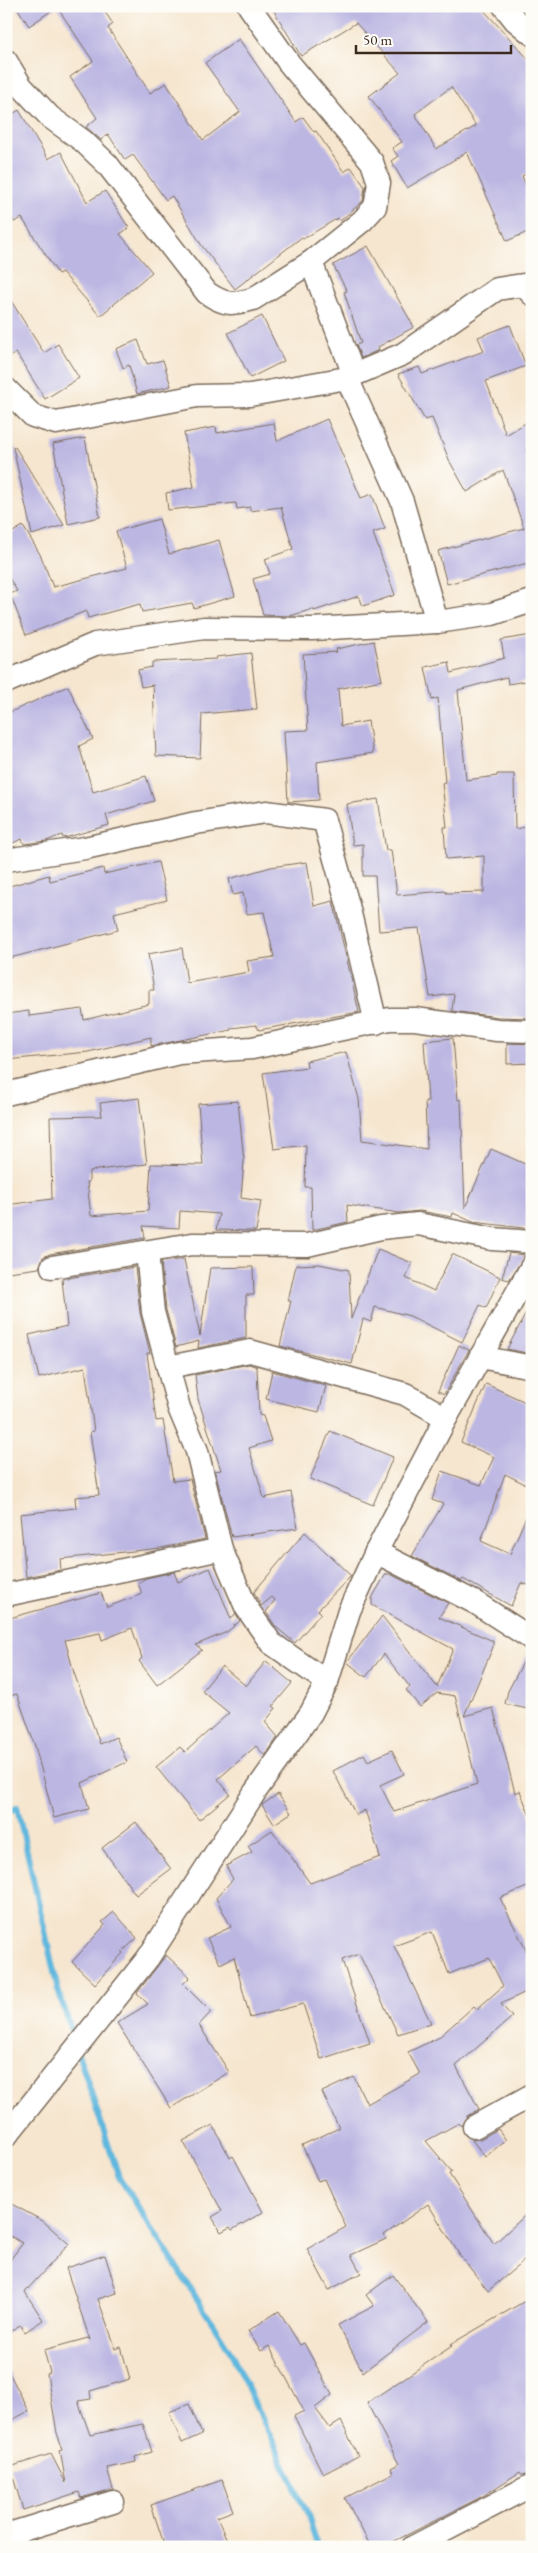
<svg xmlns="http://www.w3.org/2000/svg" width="538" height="2553" viewBox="0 0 538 2553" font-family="'EB Garamond',serif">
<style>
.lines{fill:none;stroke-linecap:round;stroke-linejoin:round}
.stream{stroke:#61b8de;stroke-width:6}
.building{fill:#bbb6e2;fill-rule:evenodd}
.street-casing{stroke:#7c6c5c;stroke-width:25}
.street{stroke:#fff;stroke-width:22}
</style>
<rect width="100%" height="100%" fill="#fdfcf7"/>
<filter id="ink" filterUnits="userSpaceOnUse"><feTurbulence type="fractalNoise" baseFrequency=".02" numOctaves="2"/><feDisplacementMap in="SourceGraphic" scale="10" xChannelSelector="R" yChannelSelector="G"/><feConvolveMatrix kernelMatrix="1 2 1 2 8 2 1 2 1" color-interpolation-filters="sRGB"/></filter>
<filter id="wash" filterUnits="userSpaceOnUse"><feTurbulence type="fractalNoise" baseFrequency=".0096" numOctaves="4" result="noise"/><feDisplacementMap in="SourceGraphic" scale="20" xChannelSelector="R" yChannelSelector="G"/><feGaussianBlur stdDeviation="1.12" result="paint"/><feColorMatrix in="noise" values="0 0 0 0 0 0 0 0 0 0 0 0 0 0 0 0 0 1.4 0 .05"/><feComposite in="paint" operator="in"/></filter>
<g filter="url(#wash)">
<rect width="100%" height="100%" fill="#f6e6cf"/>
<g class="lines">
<g class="stream">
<polyline points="6,1813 17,1807 58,1990 75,2041"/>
<polyline points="78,2053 119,2177 229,2349 307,2513 318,2547"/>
</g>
</g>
<g id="blocks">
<g class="building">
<polygon points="16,6 101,6 113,24 108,28 150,93 166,83 203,140 240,112 205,63 239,39 296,122 303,117 314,132 316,131 344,172 351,167 365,187 363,201 340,221 338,218 303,239 302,237 235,289 202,246 172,196 166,200 133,155 125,160 108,134 101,140 86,127 97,118 70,77 93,61 57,7 29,26"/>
<path d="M 271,6 L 480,6 L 532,63 L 532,171 L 522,176 L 532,199 L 532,230 L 507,241 L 467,152 L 407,188 L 391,161 L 398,156 L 392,148 L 402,142 L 369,96 L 400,73 L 356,23 L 301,56 ZM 451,87 L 476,126 L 436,149 L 415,114 Z"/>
<polygon points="19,110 48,159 61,152 87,202 105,191 129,228 120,234 152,272 100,316 62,272 58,274 22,218 14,222 6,208 6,118"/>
<polygon points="368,246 414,327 378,347 379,350 361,358 356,345 361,343 344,292 347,291 333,265"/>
<polygon points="6,293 44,353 58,344 79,378 45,399 16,353 6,359"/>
<polygon points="262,316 284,361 250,378 228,333"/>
<polygon points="510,325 526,366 486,381 506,435 532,419 532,446 526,450 532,462 532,562 447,584 438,551 524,528 503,470 467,492 450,462 432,418 425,420 398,374 419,367 422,374 484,351 478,337"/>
<polygon points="138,340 147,364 163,360 171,386 137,394 129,365 123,368 116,349"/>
<polygon points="327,419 361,498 372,494 385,529 373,533 395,595 363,606 359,596 314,611 313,609 290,616 263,615 253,579 270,574 265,559 293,549 281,507 250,511 250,507 237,509 236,503 168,510 166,493 194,487 184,433 216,427 217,433 274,423 277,441"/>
<polygon points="85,438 100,517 68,524 53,444"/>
<polygon points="13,447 15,447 64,525 32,535"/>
<polygon points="159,519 169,554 219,540 235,596 194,608 192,603 142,612 140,604 88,618 86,611 26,635 10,594 17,591 6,573 6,536 23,526 41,556 53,587 127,568 116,531"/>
<polygon points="532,635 532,680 508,684 507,677 458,690 466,780 497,776 497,774 514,774 515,829 532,826 532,1018 498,1017 452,1011 454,994 430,997 419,928 379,931 375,876 363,876 363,844 353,845 347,804 378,799 386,850 391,850 397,895 446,891 446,893 484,892 484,856 446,859 444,827 447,827 442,783 445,782 438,698 432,700 425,667 449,662 451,673 504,658 501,640"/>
<polygon points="374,641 382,680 338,689 341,726 368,721 373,753 317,762 319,800 288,802 284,731 308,730 303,654 337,652 336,649"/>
<polygon points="251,653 257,709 202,714 200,758 156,756 153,685 141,687 138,670 152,667 152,662 216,659 216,657"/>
<polygon points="68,686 93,739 79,746 93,792 146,776 154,801 106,815 109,825 68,837 63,838 62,835 46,841 24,844 22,839 6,846 6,714"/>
<polygon points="158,862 167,900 114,913 118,930 6,959 6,887 49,875 50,881 103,868 104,874"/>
<polygon points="307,862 314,906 333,901 359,1012 259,1030 256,1025 231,1028 231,1030 151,1046 151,1037 88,1052 6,1060 6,1014 29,1011 29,1016 82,1009 84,1020 149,1004 149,990 154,990 148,954 182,948 187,983 249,972 247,961 274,957 264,912 247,914 243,893 233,895 229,879 271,867"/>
<polygon points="453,1038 458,1100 461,1100 465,1208 491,1149 532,1167 532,1229 473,1222 453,1213 452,1217 420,1211 399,1213 347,1205 348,1222 312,1230 311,1187 305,1187 306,1145 274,1149 263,1073 307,1067 306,1061 346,1052 359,1099 362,1140 427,1149 425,1101 428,1101 424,1041"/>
<polygon points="507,1043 532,1044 532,1063 507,1064"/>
<polygon points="139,1098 147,1164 89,1171 89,1182 87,1182 91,1216 148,1211 151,1164 203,1165 198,1104 238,1101 244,1161 241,1198 261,1201 256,1231 216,1230 219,1214 180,1211 179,1228 143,1226 145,1238 50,1254 43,1257 39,1268 8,1272 6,1205 52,1199 50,1117 102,1116 100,1103"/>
<polygon points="378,1249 412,1263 406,1278 434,1291 452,1254 500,1277 486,1308 480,1305 462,1342 410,1316 375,1307 371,1322 363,1319 352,1364 280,1346 291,1301 288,1301 296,1265 319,1264 349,1270 351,1319"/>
<polygon points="509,1253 525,1255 509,1280 502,1278"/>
<polygon points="184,1259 200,1336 210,1268 253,1267 254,1295 246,1295 246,1338 198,1348 199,1341 176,1347 166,1310 161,1262"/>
<polygon points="135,1267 140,1313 150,1353 147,1353 156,1421 163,1420 173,1481 190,1479 205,1539 161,1548 60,1559 61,1570 26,1577 20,1514 76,1508 75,1497 99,1495 90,1432 94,1431 85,1367 39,1378 29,1335 67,1326 62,1279"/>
<polygon points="532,1302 532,1354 507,1349"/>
<polygon points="459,1345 469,1350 444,1394 438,1391"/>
<polygon points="249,1364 257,1367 259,1415 263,1416 271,1441 249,1448 264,1498 291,1492 298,1528 232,1537 215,1471 221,1470 198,1399 195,1375"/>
<polygon points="272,1371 326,1386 319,1412 266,1399"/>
<polygon points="486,1384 532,1405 532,1469 525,1484 505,1474 481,1541 510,1554 532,1503 532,1586 521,1583 511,1606 463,1579 461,1581 412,1556 443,1504 432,1500 442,1471 481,1485 494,1457 461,1442"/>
<polygon points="330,1431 393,1457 373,1505 310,1479"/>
<polygon points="305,1532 351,1576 318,1610 321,1613 295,1643 276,1627 266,1612 275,1600 272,1597 261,1606 254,1592"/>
<polygon points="210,1568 231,1619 235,1614 240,1621 235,1625 233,1624 234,1626 227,1632 196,1645 202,1650 157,1685 139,1661 142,1658 132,1628 102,1640 100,1633 65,1640 74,1673 100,1744 116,1737 127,1762 82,1783 89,1809 54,1818 35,1746 17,1694 6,1697 6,1619 101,1593 107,1607 142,1594 138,1583 146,1578 174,1572 178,1582"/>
<polygon points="386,1574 390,1574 448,1603 439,1617 493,1641 493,1647 464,1716 493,1708 515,1793 520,1791 532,1821 532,1885 500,1898 532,1962 532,1989 501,2004 512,2017 456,2066 479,2109 467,2116 461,2126 459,2123 426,2141 452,2172 449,2174 494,2244 532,2209 532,2254 488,2291 459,2254 428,2204 384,2235 386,2239 351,2255 361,2273 329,2290 307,2249 346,2227 324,2179 318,2181 302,2145 339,2128 322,2092 354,2077 367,2104 420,2074 408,2052 438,2038 474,2006 477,2009 503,1986 489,1958 449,1974 432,1932 394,1946 431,2023 398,2034 359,1954 342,1960 370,2043 321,2059 303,2004 250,2018 234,1957 220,1964 207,1938 231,1927 216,1898 233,1879 226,1866 252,1852 248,1846 272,1830 310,1883 380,1857 365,1810 356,1815 333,1771 364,1754 368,1761 392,1750 404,1774 380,1785 394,1812 477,1784 455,1696 437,1693 420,1707 406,1690 410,1687 384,1654 366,1677 347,1662 382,1616 437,1687 453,1649 372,1605 372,1598"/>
<polygon points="529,1651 532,1652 532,1710 505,1704 508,1691"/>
<polygon points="266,1661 292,1683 273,1706 276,1708 265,1722 278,1737 265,1756 256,1746 218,1779 230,1794 199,1820 156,1767 180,1747 185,1752 229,1713 202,1691 222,1666 246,1686"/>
<polygon points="278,1794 291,1813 274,1824 262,1805"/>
<polygon points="136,1822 171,1869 136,1895 102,1848"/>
<polygon points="114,1912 137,1938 122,1952 123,1953 95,1984 72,1962 105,1925 102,1922"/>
<polygon points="166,1955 190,1977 183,1984 211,2012 199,2025 229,2072 171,2108 117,2023 148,2004 137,1993"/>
<polygon points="213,2125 230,2158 233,2156 263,2212 232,2230 230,2227 221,2232 212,2217 222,2211 183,2141"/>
<polygon points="498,2129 506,2140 485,2157 472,2140 480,2139"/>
<polygon points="6,2201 43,2221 69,2244 25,2292 43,2320 25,2332 20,2325 6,2334 6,2265 23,2243 6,2234"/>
<polygon points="105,2255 117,2293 98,2299 116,2349 121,2347 130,2379 90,2391 91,2399 78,2401 90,2435 143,2424 152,2452 135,2457 136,2462 107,2468 113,2489 81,2498 79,2492 23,2510 10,2467 51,2454 66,2483 60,2451 63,2450 57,2433 47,2374 50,2373 44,2350 88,2338 90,2340 66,2268"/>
<polygon points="393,2275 428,2322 363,2372 338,2325 374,2306 366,2295"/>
<polygon points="525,2301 532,2313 532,2472 522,2475 520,2472 483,2496 383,2547 371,2547 345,2498 393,2473 391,2468 399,2464 367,2403 452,2346 451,2344"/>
<polygon points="279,2311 300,2345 304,2343 332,2395 315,2408 330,2428 341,2421 358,2456 323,2474 294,2416 304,2411 269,2346 261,2351 248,2331"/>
<polygon points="6,2367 29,2411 6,2423"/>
<polygon points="189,2404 202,2434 182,2443 169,2412"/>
<polygon points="222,2480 233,2511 217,2517 230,2547 165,2547 151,2505"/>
</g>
</g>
</g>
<g filter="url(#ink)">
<use href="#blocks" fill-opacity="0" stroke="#7c6c5c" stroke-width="1"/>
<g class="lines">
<g class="street-casing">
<g id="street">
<polyline points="504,6 515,20 532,34"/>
<path d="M 6,61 L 21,86 L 50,117 L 83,141 L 107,164 L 207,293 C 225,305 232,305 253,299 L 311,262 L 362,221 L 375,207 L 379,183 L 372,162 L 289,63 L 249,6"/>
<polyline points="311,262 354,375"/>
<polyline points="347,378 402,501 437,622"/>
<polyline points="6,389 33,416 56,423 197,396 250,395 347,378 403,354 497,289 523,285 532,294"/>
<polyline points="6,682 95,644 204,628 312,629 437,622 492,614 532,601"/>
<polyline points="6,860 85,848 196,823 266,812 324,820 348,905 376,1023"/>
<polyline points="6,1094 179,1053 252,1048 390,1019 415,1019 497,1030 532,1031"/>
<polyline points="147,1252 153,1312 179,1408 197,1451 221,1549 246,1607 271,1643 327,1682"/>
<polyline points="52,1267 192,1244 307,1245 381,1228 418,1224 492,1239 532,1242"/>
<polyline points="480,1357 532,1367"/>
<polyline points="168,1367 250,1351 405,1394 446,1418"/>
<polyline points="376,1552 476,1603 532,1639"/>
<polyline points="6,1595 221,1549"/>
<polyline points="474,2127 532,2095"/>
<polyline points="6,2136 148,1958 255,1792 311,1713 327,1682 349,1611 376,1552 446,1418 532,1266"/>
<polyline points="6,2535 113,2502"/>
<polyline points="413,2547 532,2485"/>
</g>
</g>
<use href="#street" class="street"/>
</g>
</g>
<rect width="538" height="2553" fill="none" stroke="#fdfcf7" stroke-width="25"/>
<path d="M356 45v8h155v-8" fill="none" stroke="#3b2a1e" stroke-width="2.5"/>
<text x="363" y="45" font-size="15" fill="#3b2a1e" stroke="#fdfcf7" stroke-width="4" paint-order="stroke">50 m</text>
</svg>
